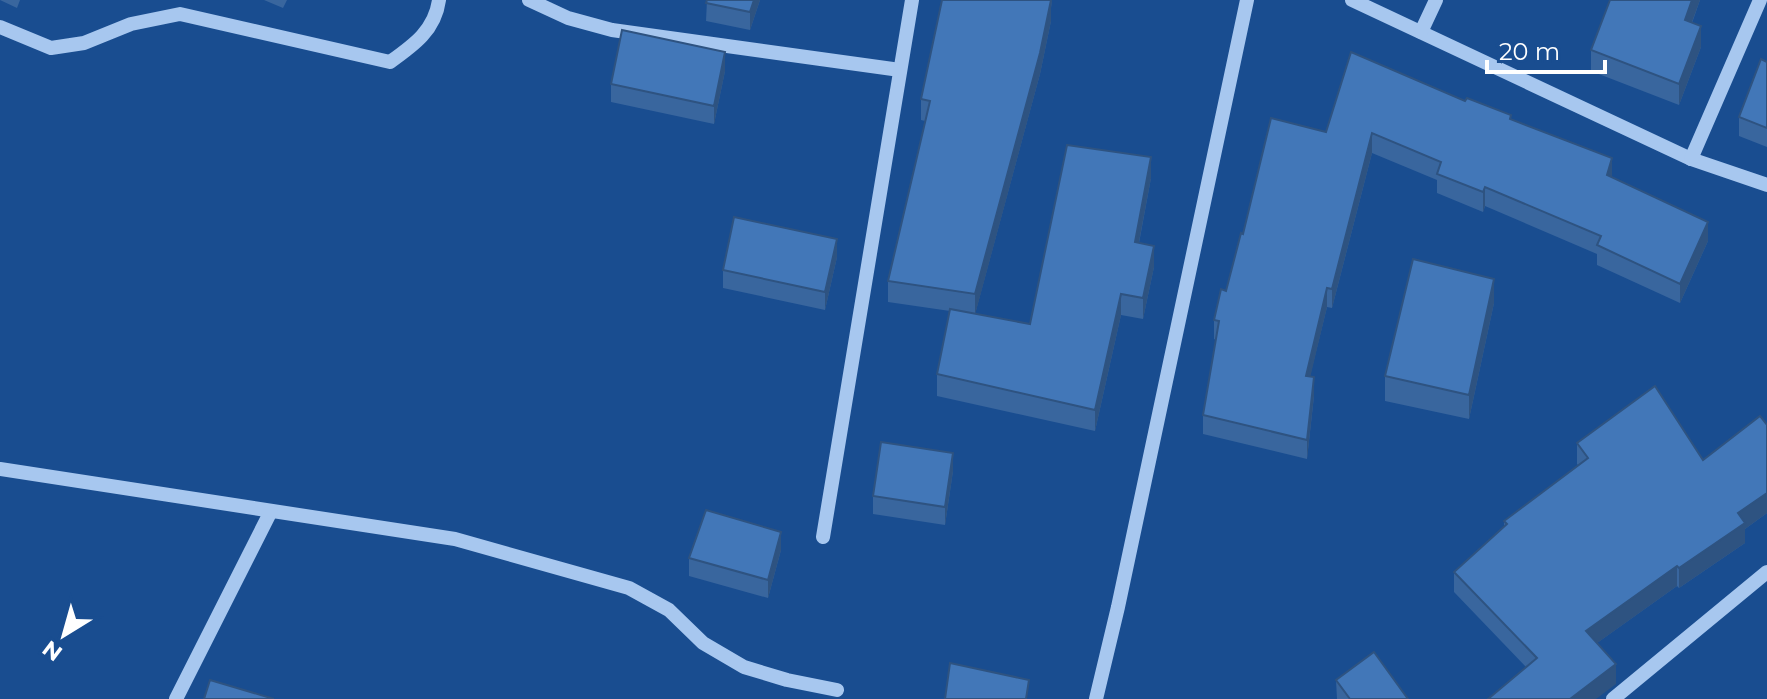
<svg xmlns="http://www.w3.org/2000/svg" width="1767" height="699" viewBox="0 0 1767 699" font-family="Montserrat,sans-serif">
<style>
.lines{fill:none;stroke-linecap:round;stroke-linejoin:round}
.minor{stroke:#a7c7ef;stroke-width:14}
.wall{fill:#39669e}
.shaded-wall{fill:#2e5381}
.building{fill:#4277b8;stroke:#2e5381;stroke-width:2}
</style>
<rect width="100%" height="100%" fill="#194d90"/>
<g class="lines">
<g class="minor">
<polyline points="529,0 568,18 612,30 900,70"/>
<polyline points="1352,0 1691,159 1767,185"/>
<path d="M 0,27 L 51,48 L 84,43 L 131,24 L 180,14 L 390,62 C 414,45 435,30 439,0"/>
<polyline points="1421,32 1436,0"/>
<polyline points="1691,159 1760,0"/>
<polyline points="0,469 455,539 629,588 669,610 703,643 744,667 787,680 837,690"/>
<polyline points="823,537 912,0"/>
<polyline points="176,699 271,511"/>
<polyline points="1096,699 1118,607 1247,0"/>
<polyline points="1613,699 1767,572"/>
</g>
</g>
<g class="wall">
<polygon points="0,0 20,0 17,8"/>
<polygon points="264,0 287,0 283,8"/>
<polygon points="707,0 760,0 750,30 706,21"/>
<polygon points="942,0 1052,0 1051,8 1051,21 1040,74 975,314 1030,324 1151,178 1139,243 1154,267 1143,319 1121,315 1095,431 937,396 937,374 950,311 888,302 888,281 925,121 921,120 921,99"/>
<polygon points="1610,0 1700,0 1692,23 1701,47 1679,105 1591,71 1591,50"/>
<polygon points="1767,62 1767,147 1739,136 1739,117"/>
<polygon points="725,71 714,124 611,102 611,84"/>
<polygon points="1511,120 1612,177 1708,241 1680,303 1597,265 1597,254 1485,206 1483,212 1437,193 1437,180 1372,153 1332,308 1327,307 1310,376 1314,396 1307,459 1203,434 1203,415 1216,340 1214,339 1214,320 1226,291 1243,234 1326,132"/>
<polygon points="837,257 825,310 723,288 723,270"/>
<polygon points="1494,303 1469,419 1385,401 1385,376"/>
<polygon points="1767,425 1767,513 1745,529 1745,543 1679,588 1677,586 1597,643 1616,684 1526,667 1454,592 1454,572 1504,526 1504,521 1578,465 1577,464 1577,443 1703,460"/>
<polygon points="953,471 945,525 873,514 873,496"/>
<polygon points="781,550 768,598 689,576 689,558"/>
<polygon points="1336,680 1408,699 1337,699"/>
</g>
<g class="shaded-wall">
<polygon points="754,0 760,0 750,30 750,12"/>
<polygon points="1048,0 1052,0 1051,8 1051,21 1040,74 975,315 975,294"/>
<polygon points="1692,0 1700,0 1685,41 1685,20"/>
<polygon points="1701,26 1701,47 1679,105 1679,84"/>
<polygon points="725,52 725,71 714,124 714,106"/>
<polygon points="1372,133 1372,153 1332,308 1332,289"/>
<polygon points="1151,157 1151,178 1135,263 1135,242"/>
<polygon points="1612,158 1612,177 1607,175"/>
<polygon points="1485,187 1485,206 1483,212 1483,192"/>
<polygon points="1708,222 1708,241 1680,303 1680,284"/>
<polygon points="837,239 837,257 825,310 825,292"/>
<polygon points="1154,246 1154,267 1143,319 1143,298"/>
<polygon points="1494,279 1494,303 1469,419 1469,395"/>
<polygon points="1327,288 1327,307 1306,395 1306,376"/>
<polygon points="1121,294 1121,315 1095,431 1095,410"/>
<polygon points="1314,377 1314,396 1307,459 1307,440"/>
<polygon points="953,453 953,471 945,525 945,507"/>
<polygon points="1767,493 1767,513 1745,529 1745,543 1679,588 1679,568 1738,513"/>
<polygon points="781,532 781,550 768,598 768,580"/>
<polygon points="1677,566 1677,586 1586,651 1586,631"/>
<polygon points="1616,664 1616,684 1596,699 1570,699"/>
</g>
<g class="building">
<polygon points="707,0 754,0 750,12 706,3"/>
<polygon points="942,0 1051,0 1040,53 975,294 888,281 930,101 921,99"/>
<polygon points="1610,0 1692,0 1685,20 1701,26 1679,84 1591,50"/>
<polygon points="622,30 725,52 714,106 611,84"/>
<polygon points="1351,52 1465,101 1467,98 1511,115 1510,119 1612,158 1607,175 1708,222 1680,284 1597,245 1601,236 1485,187 1483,192 1437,174 1441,162 1372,133 1332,289 1327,288 1306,376 1314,377 1307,440 1203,415 1219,321 1214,320 1221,289 1226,291 1241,233 1243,234 1271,118 1326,132"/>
<polygon points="1761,59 1767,62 1767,128 1739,117"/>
<polygon points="1067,145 1151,157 1135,242 1154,246 1143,298 1121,294 1095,410 937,374 950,309 1030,324"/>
<polygon points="734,217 837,239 825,292 723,270"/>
<polygon points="1413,259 1494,279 1469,395 1385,376"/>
<polygon points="1655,386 1703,460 1760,416 1767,425 1767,493 1738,513 1745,523 1679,568 1677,566 1586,631 1616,664 1570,699 1488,699 1537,658 1454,572 1507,524 1504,521 1588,458 1577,443"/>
<polygon points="881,442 953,453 945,507 873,496"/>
<polygon points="706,510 781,532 768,580 689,558"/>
<polygon points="1374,652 1408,699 1350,699 1336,680"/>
<polygon points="950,663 1029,680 1026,699 945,699"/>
<polygon points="210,680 274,699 204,699"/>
</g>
<g transform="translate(64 635) rotate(217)" stroke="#194d90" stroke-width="6" paint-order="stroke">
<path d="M0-6L14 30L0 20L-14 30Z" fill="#ffffff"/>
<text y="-12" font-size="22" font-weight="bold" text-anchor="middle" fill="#ffffff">N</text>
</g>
<path d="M1487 60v12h118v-12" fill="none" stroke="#ffffff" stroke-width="4"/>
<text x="1499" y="60" font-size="24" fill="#ffffff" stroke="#194d90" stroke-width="6" paint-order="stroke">20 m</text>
</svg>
